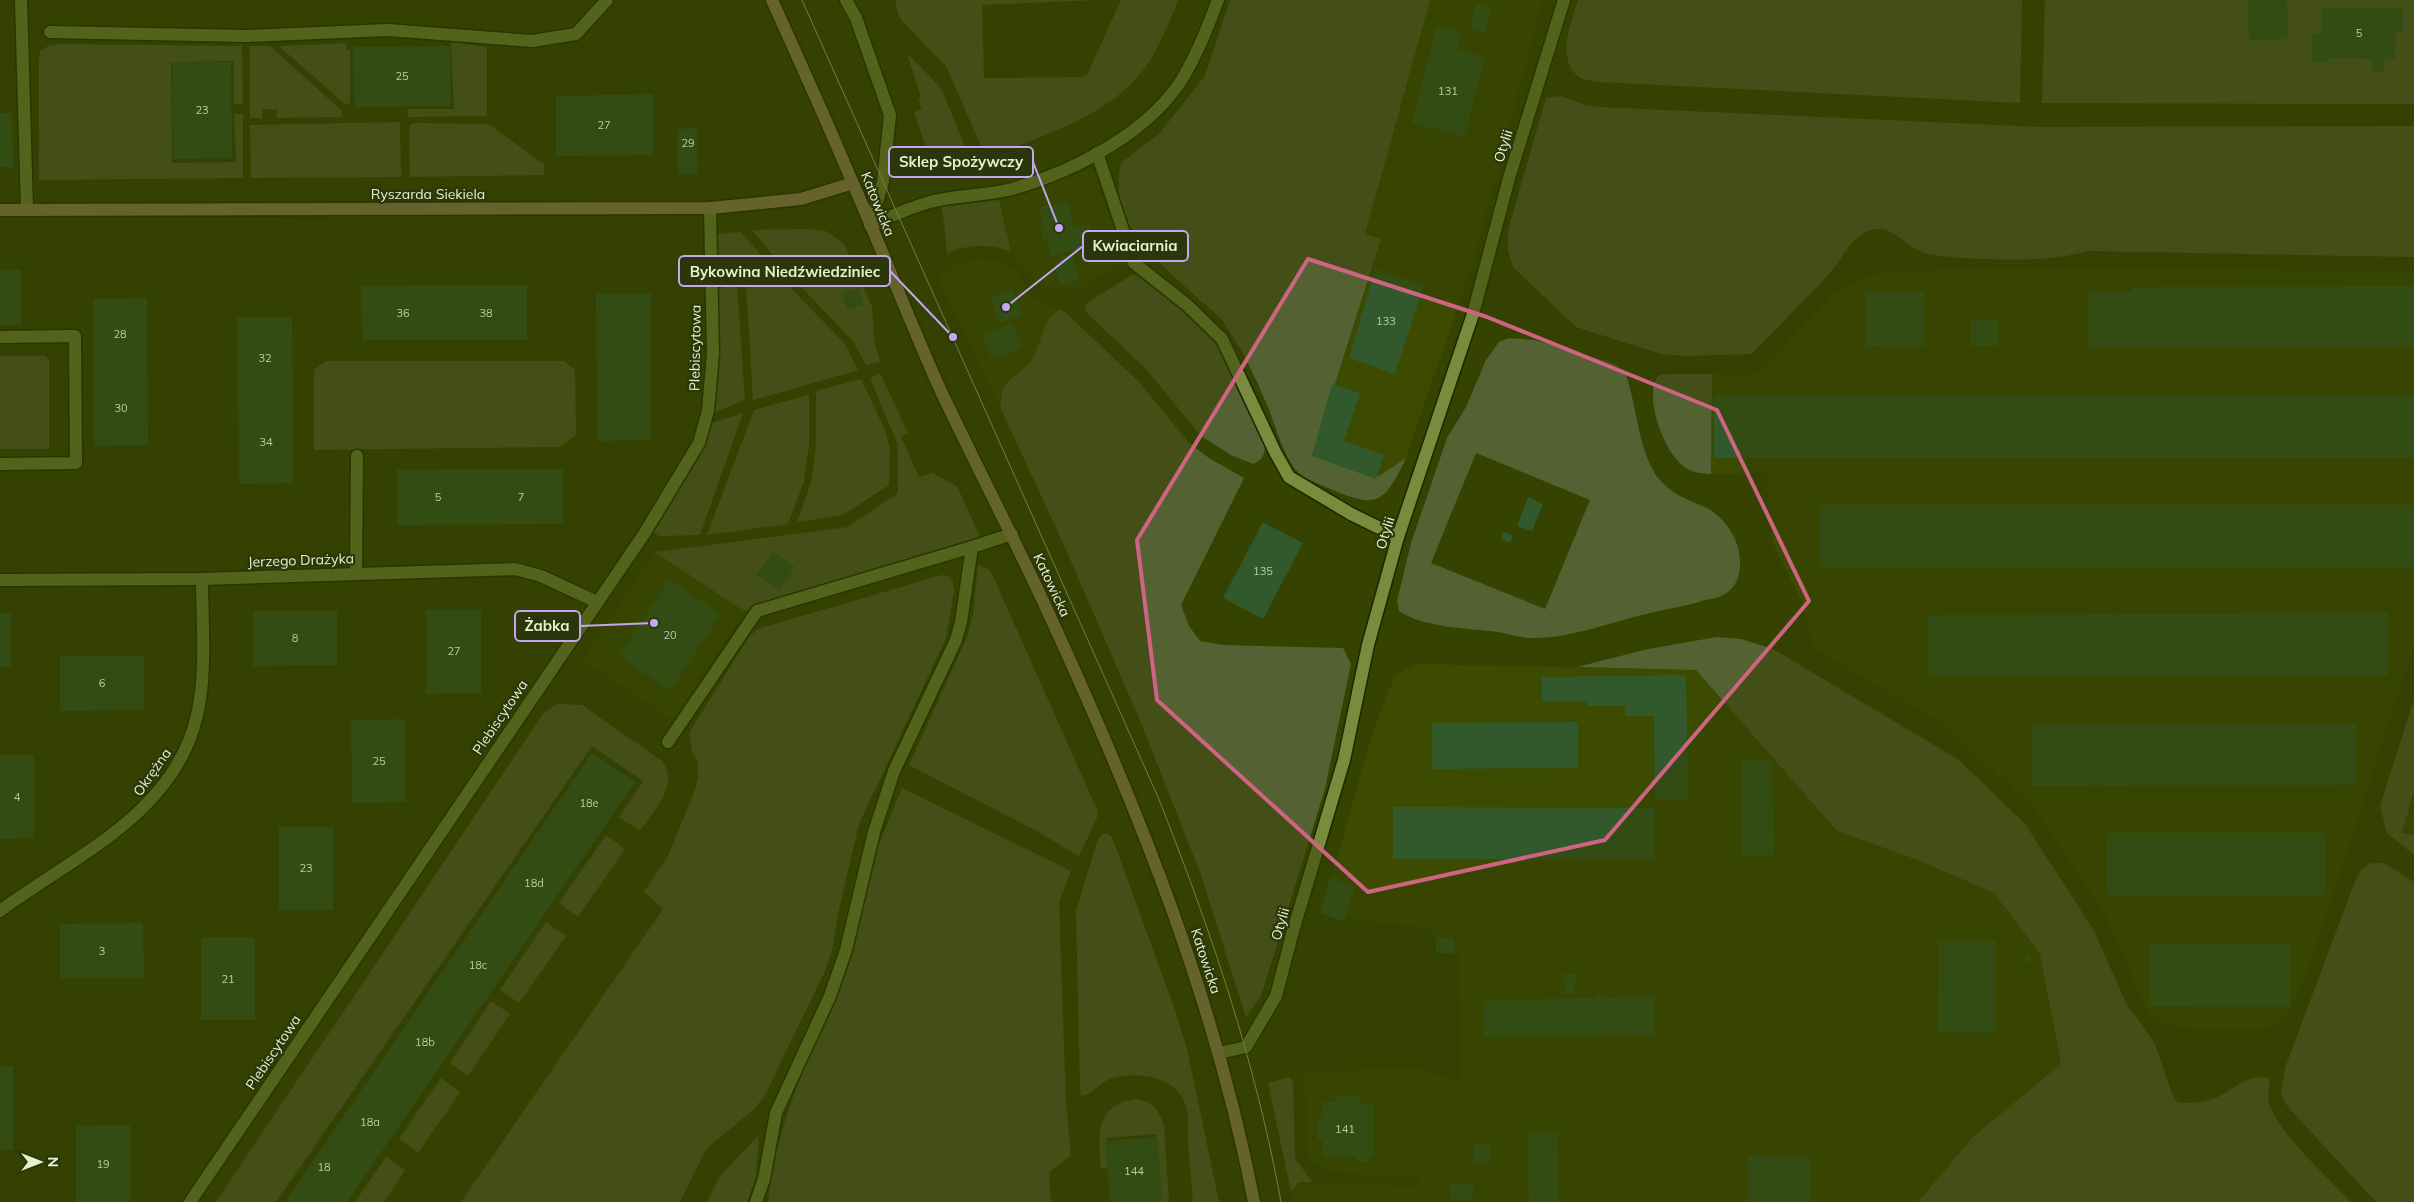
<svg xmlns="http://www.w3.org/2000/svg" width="2414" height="1202" viewBox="0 0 2414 1202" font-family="Mulish,sans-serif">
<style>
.built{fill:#3d4b00}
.green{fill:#546132;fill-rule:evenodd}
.building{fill:#31592b}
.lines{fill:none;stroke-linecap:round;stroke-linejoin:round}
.lane-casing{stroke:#1e2700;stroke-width:15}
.street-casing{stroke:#1e2700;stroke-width:15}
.secondary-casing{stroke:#1e2700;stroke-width:15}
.lane{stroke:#798c3e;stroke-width:12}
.street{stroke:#798c3e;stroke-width:12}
.secondary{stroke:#a08c60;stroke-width:12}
.tram{stroke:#bac699;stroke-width:1}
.marked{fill:none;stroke:#cf6482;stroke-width:4;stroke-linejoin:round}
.labels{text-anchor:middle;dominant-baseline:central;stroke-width:4.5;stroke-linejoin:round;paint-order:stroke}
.number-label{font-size:11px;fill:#b9cca3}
.street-label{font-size:14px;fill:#e6f2cb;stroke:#2c360b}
.leader{fill:none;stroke:#c3a7f2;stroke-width:2}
.callout-dot{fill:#c3a7f2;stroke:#2c360b;stroke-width:2}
.callout{fill:#2c360b;stroke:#c3a7f2;stroke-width:2}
.callout-label{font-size:15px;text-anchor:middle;font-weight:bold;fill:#e6f2cb}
</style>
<rect width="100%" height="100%" fill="#354200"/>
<g class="built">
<polygon points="1430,0 1543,0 1471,268 1406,458 1380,476 1312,456 1381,240 1364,234"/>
<polygon points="1093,168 1124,259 1087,286 1061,290 1049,289 1032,278 1011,252 999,200 1019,196"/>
<polygon points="975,259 1000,260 1008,265 1015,270 1029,293 1037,300 1060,310 1051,314 1042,329 1039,347 1031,360 1018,371 1001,399 1001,409 938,277 952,267"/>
<polygon points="2108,268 2414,272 2414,645 2309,966 2288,1015 2268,1029 2195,1029 2161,1023 2148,1012 2105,913 2036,810 1943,723 1814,649 1803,604 1772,541 1768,472 1711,474 1712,374 1752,375 1768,362 1837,291 1876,274 1938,270"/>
<polygon points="655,552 744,611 673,720 583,660"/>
<polygon points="1416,664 1696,670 1837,831 1918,860 1994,893 2040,954 2061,1064 1974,1136 1918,1202 1293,1202 1291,1191 1299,1182 1418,1187 1418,1177 1344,1173 1330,1171 1311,1160 1307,1152 1305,1076 1314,1071 1422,1069 1460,1083 1459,953 1436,953 1436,938 1428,928 1347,918 1322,911 1373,731 1395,675"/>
<polygon points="2414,790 2414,835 2402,833"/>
</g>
<g class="green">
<path d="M 895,0 L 1096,0 L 982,5 L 984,78 L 1083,77 L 1087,75 L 1121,0 L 1178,0 C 1170,21 1161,43 1149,62 C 1114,115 1047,134 991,156 L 985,154 L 982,148 L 946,66 L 904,23 L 899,17 Z"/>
<path d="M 1230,0 L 1430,0 L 1365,234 L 1381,239 L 1312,456 L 1379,476 L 1406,458 C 1384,505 1376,509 1328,488 C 1319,484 1302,478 1296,470 C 1283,455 1275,425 1268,407 C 1256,379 1242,348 1224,323 C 1219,315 1209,308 1202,302 C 1162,264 1106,226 1121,163 L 1159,134 L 1205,76 Z"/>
<path d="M 1578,0 L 2022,0 L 2020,103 L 1598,82 C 1592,81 1584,80 1579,77 C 1556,60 1571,22 1578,0 Z"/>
<polygon points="2045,0 2414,0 2414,104 2042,103"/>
<polygon points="451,42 487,47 487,116 408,117 407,109 454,109"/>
<polygon points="346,43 346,50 350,50 350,103 346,105 279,46"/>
<polygon points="61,44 242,46 243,104 234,104 234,61 171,62 172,163 236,162 234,114 243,114 243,178 39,180 39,59 40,51 50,45"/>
<polygon points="250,46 270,46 342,111 342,117 277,118 277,109 263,109 262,118 250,118"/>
<path d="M 907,53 C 918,67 935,78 943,93 L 972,164 L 970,170 L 938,173 L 934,171 L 914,112 L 922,110 L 918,99 L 921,98 Z"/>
<path d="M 1561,96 L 1585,105 L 1599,107 L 2041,127 L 2414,126 L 2414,257 L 2088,251 C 2052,261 2023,260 1986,259 C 1967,258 1948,258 1929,254 C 1907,250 1893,221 1868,231 C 1847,241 1843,259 1828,275 C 1803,302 1777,328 1751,354 L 1685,356 L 1661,354 L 1576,327 L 1513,267 L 1508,250 L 1508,230 L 1546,98 Z"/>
<polygon points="400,122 401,177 251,178 250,125"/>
<polygon points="415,123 488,124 544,164 544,175 410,177 409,130 410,125"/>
<path d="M 999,200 L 1011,252 C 992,243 966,244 947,254 L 944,221 L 941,207 Z"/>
<polygon points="807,229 826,231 844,244 872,307 874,340 880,362 866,365 852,340 784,269 752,230"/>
<polygon points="741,232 773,269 716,280 716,234"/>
<path d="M 1132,275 L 1139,276 L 1176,303 L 1213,338 L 1265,447 C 1264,456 1262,460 1253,464 L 1231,455 L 1201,436 L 1147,370 L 1086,312 L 1085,306 L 1090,301 Z"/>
<polygon points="780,277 845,344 858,370 753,400 746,283"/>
<polygon points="737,284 745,400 713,413 717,390 717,289"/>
<path d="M 1060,310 L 1065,312 L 1140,383 L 1189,443 L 1209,458 L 1244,478 L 1181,605 L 1189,626 L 1200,641 L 1223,645 L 1343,648 L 1351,664 L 1325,789 L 1261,996 L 1246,1017 L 1200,872 L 1139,718 L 1063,543 L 1001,409 C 999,376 1018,379 1032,359 C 1044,342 1039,320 1060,310 Z"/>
<path d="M 1509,338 L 1535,340 L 1616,364 L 1626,375 C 1637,405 1638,453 1659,479 C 1674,496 1687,499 1707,508 C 1726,518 1741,542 1740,564 C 1740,577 1735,589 1723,595 C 1718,598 1711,599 1705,600 C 1684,607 1663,609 1642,615 C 1605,624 1571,638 1532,638 C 1521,638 1509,634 1498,632 C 1468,628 1424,628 1399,611 L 1397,601 L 1411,543 L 1447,438 L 1466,407 L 1486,360 L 1499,342 ZM 1476,453 L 1590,500 L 1545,609 L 1431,563 Z"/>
<polygon points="0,356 45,356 49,360 49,449 0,449"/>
<polygon points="326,361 564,361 575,370 576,435 559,447 314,450 314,370"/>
<polygon points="880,373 908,433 901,437 919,477 932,473 957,486 980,537 744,611 655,552 848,527 898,493 898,445 870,378"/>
<path d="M 1667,374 L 1712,374 L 1711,474 C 1697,474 1686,471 1677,460 C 1662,444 1643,393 1659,375 Z"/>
<polygon points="861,379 884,428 890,448 889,485 843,515 797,522 811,483 816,446 816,391"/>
<polygon points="809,395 809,445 804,481 788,524 707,535 754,410"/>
<polygon points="743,413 700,535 659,536 653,532 700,456 709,424"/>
<polygon points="978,565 987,568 992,574 1098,812 1097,818 1079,856 1035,830 909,765 968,635 973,614"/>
<polygon points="942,575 948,576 953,581 954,591 946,638 859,824 839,909 832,951 825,971 764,1097 753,1110 706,1149 680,1202 461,1202 663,909 644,892 669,854 695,790 698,777 698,762 692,752 689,733 749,637 758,629"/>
<path d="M 1717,637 L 1741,639 L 1773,649 L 1959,760 L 2025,824 L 2093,929 L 2126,1003 L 2154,1042 L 2173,1096 L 2178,1103 C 2188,1103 2202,1103 2213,1099 C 2234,1091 2245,1073 2269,1078 C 2270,1085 2268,1091 2268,1097 C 2270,1127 2331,1180 2351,1202 L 1918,1202 L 1974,1136 L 2061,1064 L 2040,954 L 1994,893 L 1918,860 L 1837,831 L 1696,670 L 1577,667 L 1648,649 Z"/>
<polygon points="2414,699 2414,790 2402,833 2414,835 2414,855 2387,833 2380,806"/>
<path d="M 557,704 L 582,705 L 662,761 C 680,785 653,812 640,831 L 619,817 L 643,781 L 592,746 L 276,1202 L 216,1202 L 543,714 Z"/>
<polygon points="902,788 1071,871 1059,902 1066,1103 1071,1155 1049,1172 1051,1202 768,1202 773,1163 786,1118 802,1070 836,997 854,944 870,866"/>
<path d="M 1107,833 L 1112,837 L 1116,848 L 1175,1010 L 1187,1049 L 1219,1202 L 1193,1202 C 1191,1183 1190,1163 1188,1144 C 1188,1133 1189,1120 1187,1109 C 1179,1079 1148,1073 1121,1076 C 1100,1078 1096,1094 1081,1096 L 1080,1090 L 1076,911 L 1097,842 L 1102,834 Z"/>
<polygon points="606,835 625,849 578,917 559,903"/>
<polygon points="2371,863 2384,863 2414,882 2414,1202 2376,1202 2288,1107 2281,1094 2285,1068 2354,884 2361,870"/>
<polygon points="546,922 566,936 519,1003 500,990"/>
<polygon points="491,1001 510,1014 468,1076 450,1063"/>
<polygon points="1290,1077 1293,1083 1295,1158 1312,1182 1299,1182 1291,1191 1268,1083"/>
<polygon points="441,1078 460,1092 418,1153 399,1139"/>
<path d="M 1135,1099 C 1153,1101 1160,1111 1164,1127 L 1169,1202 L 1162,1202 L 1157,1134 L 1106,1138 L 1108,1168 L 1101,1169 C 1099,1135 1094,1106 1135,1099 Z"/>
<polygon points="759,1135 756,1177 747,1202 707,1202 720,1176"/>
<polygon points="386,1157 405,1170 384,1202 355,1202"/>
</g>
<g class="building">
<polygon points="2248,0 2287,0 2288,39 2249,40"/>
<polygon points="1476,3 1492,8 1485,33 1470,28"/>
<polygon points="2322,8 2403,8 2403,31 2396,31 2395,59 2385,59 2384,72 2372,71 2373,59 2329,58 2329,63 2312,63 2312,34 2321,34"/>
<polygon points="1437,26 1461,32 1457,49 1485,57 1464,136 1412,123"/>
<polygon points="450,46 451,106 354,107 353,47"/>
<polygon points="172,62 231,62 232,158 173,159"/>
<polygon points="653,94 653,155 556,156 556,96"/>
<polygon points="0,113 12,113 13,167 0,167"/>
<polygon points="697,128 698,174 678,174 678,129"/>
<polygon points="1068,201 1075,228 1089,224 1094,245 1051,256 1047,240 1044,241 1040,227 1044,226 1039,208"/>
<polygon points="1072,255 1079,280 1060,284 1055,266 1060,265 1059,259"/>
<polygon points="1375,269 1424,285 1395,374 1349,358"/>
<rect x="0" y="270" width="21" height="55"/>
<polygon points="527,285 527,340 362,340 361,286"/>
<polygon points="2414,286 2414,348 2087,347 2088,291 2132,292 2132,287"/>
<polygon points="858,288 864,304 848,310 841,295"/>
<polygon points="1012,289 1022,314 1000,323 990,298"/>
<polygon points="1865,291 1924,292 1924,347 1865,346"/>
<polygon points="596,294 651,294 651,440 597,441"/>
<polygon points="147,298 148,445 94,446 93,299"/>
<polygon points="237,317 292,317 294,483 239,484"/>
<rect x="1971" y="320" width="27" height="26"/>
<polygon points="1012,323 1022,347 992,359 982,336"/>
<polygon points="1332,384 1360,393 1344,441 1384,455 1376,479 1312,456"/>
<polygon points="1714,395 2414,396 2414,458 1714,458"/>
<polygon points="563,469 563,524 397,525 397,470"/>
<polygon points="1528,497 1543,504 1532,531 1517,526"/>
<rect x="1820" y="505" width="594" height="62"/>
<polygon points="1263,522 1303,543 1263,619 1223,598"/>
<polygon points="1504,532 1513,536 1510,543 1501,539"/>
<polygon points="773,552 795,567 780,590 756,575"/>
<polygon points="669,580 721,614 670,691 619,656"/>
<polygon points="426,610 481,610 481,693 426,694"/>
<polygon points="253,611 337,611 337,665 253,666"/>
<rect x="0" y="613" width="11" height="54"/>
<polygon points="2388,613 2388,675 1928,676 1928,615"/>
<polygon points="60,656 144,656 144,710 60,711"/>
<polygon points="1686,675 1688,800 1655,800 1654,716 1625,716 1625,706 1588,706 1588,701 1542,702 1542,677"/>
<polygon points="406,719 406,802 352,803 351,720"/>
<polygon points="1578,722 1578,768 1432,769 1432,723"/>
<polygon points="2256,723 2356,723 2356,785 2032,786 2033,724"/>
<polygon points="592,753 635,782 347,1202 285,1202"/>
<polygon points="0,755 34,755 34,838 0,839"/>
<polygon points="1741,760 1772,761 1774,855 1742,855"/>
<polygon points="1393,807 1655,808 1655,859 1393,859"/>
<rect x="279" y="827" width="54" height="83"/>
<rect x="2107" y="833" width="218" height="62"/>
<polygon points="1330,878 1355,886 1344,922 1320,913"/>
<polygon points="143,923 144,978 60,978 60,924"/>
<rect x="201" y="937" width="54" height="83"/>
<rect x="1436" y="938" width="18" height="15"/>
<polygon points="1939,941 1996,941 1996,1033 1938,1033"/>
<polygon points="2149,943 2290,944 2290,1007 2149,1006"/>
<polygon points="2026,955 2030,955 2032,960 2028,963 2024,960"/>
<polygon points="1563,974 1576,974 1574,995 1566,995"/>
<polygon points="1595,995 1603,995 1603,998 1654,997 1655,1036 1484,1037 1483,1000 1595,998"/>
<rect x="0" y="1066" width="13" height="84"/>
<polygon points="1337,1095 1360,1095 1360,1103 1373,1103 1373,1157 1369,1157 1369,1162 1356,1162 1356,1157 1323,1157 1323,1140 1317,1140 1317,1117 1323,1117 1323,1102 1337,1102"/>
<polygon points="130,1125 130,1202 76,1202 76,1126"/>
<polygon points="1528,1133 1557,1133 1559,1202 1529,1202"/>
<polygon points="1157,1137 1162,1202 1110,1202 1105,1141"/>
<polygon points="1490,1144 1491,1162 1475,1163 1473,1145"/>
<polygon points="1748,1155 1811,1157 1810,1202 1747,1202"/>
<rect x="1450" y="1184" width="23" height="15"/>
</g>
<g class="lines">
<g class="lane-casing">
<g id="lane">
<polyline points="21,0 27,210"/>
<polyline points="846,0 856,18 890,115 883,182 870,225"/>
<polyline points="50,32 247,36 388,30 532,41 576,34 607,0"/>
<polyline points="1097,153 1134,263 1187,305 1222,339 1275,452 1289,477 1351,514 1398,537"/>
<polyline points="0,337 75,336 76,463 0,464"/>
<polyline points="668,742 757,611 972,547"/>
<polyline points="756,1202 764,1179 776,1113 830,996 846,950 874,832 894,771 956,640 961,622 972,547 1012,534"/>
</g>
</g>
<g class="street-casing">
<g id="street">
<path d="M 870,225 C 889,217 909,208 930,202 C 956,195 985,196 1012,189 C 1073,172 1151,132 1184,76 C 1198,52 1208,26 1218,0"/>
<polyline points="356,574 357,456"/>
<polyline points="0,580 202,579 515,569 541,576 597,602"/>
<path d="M 0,911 C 74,856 175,814 197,715 C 207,672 202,623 202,579"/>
<polyline points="1219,1053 1246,1047 1276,996 1293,931 1344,760 1368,645 1398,537 1473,314 1509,178 1564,0"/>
<polyline points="190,1202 644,534 699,443 708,411 713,353 710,208"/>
</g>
</g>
<g class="secondary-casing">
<g id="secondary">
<path d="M 772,0 C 799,60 826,119 851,179 C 882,249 909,320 940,389 C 979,472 1022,553 1059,636 C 1142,818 1216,1005 1254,1202"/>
<polyline points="0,210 710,208 801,199 853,183"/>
</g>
</g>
<use href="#lane" class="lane"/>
<use href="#street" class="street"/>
<use href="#secondary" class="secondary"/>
<path class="tram" d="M 802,0 L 1158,797 C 1211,931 1255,1059 1281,1202"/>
</g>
<path d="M0 0H2414V1202H0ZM 1308,259 L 1487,317 L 1717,410 L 1809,601 L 1605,840 L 1368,892 L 1157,700 L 1137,540 Z" fill="#354200" fill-opacity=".55" fill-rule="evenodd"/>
<path class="marked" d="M 1308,259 L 1487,317 L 1717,410 L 1809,601 L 1605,840 L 1368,892 L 1157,700 L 1137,540 Z"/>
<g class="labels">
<g class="number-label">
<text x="2359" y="33">5</text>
<text x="402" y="76">25</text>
<text x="1448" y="91">131</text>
<text x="202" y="110">23</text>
<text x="604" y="125">27</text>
<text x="688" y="143">29</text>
<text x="403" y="313">36</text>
<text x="486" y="313">38</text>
<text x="1386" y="321">133</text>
<text x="120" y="334">28</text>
<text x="265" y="358">32</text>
<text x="121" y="408">30</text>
<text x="266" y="442">34</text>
<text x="438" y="497">5</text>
<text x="521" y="497">7</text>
<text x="1263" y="571">135</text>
<text x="670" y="635">20</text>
<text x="295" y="638">8</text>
<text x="454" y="651">27</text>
<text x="102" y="683">6</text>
<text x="379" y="761">25</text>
<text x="17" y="797">4</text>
<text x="589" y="803">18e</text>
<text x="306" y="868">23</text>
<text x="534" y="883">18d</text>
<text x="102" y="951">3</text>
<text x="478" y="965">18c</text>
<text x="228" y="979">21</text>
<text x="425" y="1042">18b</text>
<text x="370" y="1122">18a</text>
<text x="1345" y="1129">141</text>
<text x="103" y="1164">19</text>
<text x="324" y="1167">18</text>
<text x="1134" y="1171">144</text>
</g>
<g class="street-label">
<text transform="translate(1503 146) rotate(-73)">Otylii</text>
<text x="428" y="194">Ryszarda Siekiela</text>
<text transform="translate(878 204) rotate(68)">Katowicka</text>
<text transform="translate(695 348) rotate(-89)">Plebiscytowa</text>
<text transform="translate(1385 533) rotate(-73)">Otylii</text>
<text transform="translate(301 560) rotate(-2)">Jerzego Drażyka</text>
<text transform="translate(1052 585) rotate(65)">Katowicka</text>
<text transform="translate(500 717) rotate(-56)">Plebiscytowa</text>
<text transform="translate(152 772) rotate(-55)">Okrężna</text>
<text transform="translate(1280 924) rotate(-74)">Otylii</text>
<text transform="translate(1206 961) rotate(72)">Katowicka</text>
<text transform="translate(273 1052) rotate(-56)">Plebiscytowa</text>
</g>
</g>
<path class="leader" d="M1059 228L1033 162M1006 307L1083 246M953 337L890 271M654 623L580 626"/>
<g class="callout-dot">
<circle cx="1059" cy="228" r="5"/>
<circle cx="1006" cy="307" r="5"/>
<circle cx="953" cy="337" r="5"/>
<circle cx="654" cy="623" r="5"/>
</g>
<g class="callout">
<rect x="889" y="147" width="144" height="30" rx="5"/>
<rect x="1083" y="231" width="105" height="30" rx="5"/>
<rect x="679" y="256" width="211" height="30" rx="5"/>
<rect x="515" y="611" width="65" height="30" rx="5"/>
</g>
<g class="callout-label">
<text x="961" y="167">Sklep Spożywczy</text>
<text x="1135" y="251">Kwiaciarnia</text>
<text x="785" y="277">Bykowina Niedźwiedziniec</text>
<text x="547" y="631">Żabka</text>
</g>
<g transform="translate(40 1162) rotate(90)" stroke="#2c360b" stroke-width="4" paint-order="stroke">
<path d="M0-4L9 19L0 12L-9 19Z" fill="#e6f2cb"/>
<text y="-8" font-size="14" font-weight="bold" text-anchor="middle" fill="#e6f2cb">N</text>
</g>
</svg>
